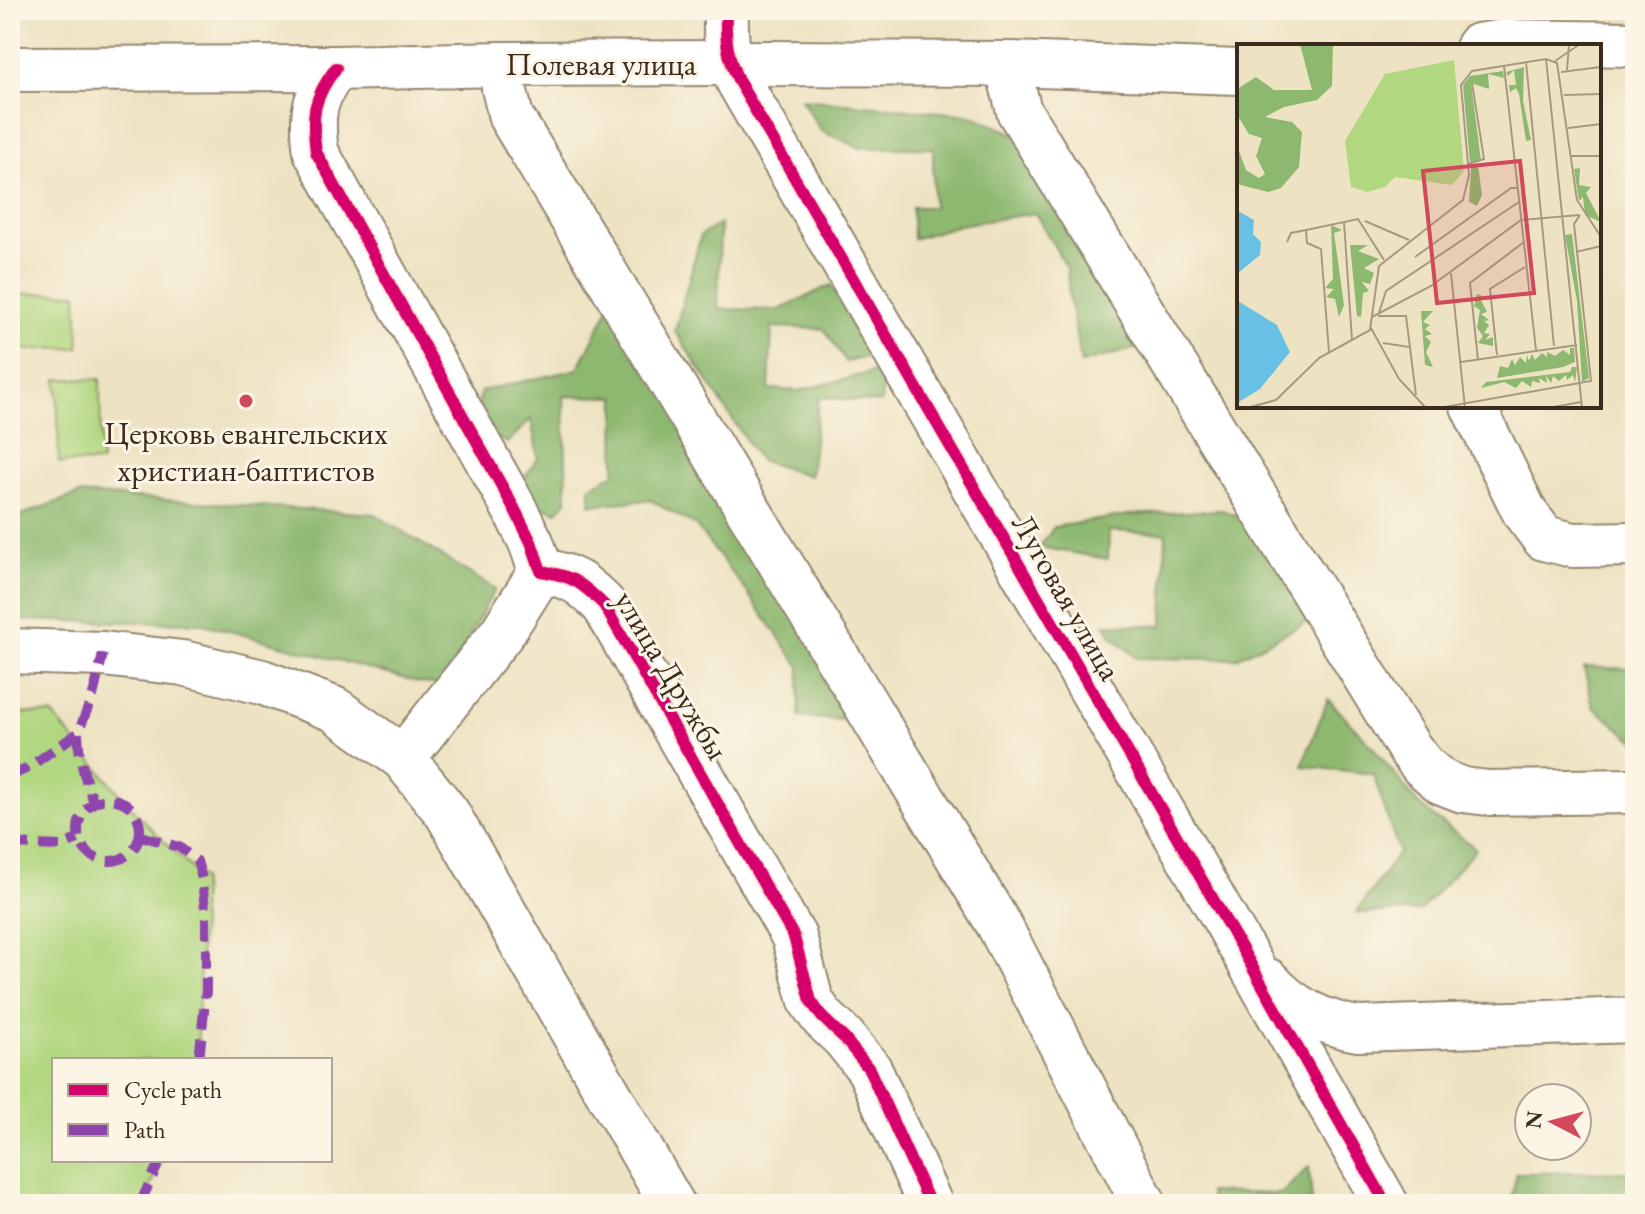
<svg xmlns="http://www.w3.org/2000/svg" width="1645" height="1214" viewBox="0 0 1645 1214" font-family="'EB Garamond',serif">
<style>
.green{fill:#b2d781;stroke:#768050;stroke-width:2}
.forest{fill:#8db86f;stroke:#647146;stroke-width:2}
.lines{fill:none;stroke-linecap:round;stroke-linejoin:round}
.minor-casing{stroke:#948670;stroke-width:48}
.minor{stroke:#fff;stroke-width:44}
.quiet{stroke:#8e44ad;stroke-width:10;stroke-dasharray:20 10;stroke-linecap:butt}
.cycleway-casing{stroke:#fcf5e5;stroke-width:17}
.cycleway{stroke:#d6006c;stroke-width:12}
.poi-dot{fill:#d1495b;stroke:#fcf5e5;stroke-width:3}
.labels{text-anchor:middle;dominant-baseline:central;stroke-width:6;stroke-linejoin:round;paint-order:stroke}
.street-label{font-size:32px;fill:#3b2a1e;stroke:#fcf5e5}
.poi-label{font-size:32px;fill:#3b2a1e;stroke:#fcf5e5}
.inset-road{fill:none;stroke:#a69980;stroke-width:2}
.view{fill:#d1495b;fill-opacity:0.15;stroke:#d1495b;stroke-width:4}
.inset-edge{fill:none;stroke:#3b2a1e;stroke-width:4}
</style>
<rect width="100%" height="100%" fill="#fcf5e5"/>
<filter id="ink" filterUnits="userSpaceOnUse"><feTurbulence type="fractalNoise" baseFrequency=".0125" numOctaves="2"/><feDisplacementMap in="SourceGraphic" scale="16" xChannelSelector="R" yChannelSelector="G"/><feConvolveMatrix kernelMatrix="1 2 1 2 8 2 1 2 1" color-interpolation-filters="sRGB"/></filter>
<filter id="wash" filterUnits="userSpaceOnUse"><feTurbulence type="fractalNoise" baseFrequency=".006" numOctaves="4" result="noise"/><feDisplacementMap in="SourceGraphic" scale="32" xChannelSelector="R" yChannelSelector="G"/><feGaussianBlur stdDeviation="1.8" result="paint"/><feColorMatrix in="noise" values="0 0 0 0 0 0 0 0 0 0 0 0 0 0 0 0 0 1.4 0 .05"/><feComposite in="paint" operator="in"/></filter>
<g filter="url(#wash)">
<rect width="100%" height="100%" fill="#ede3c2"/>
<g class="green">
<polygon points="77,293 79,348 14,350 13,294"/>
<polygon points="57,379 100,379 101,462 59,463"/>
<polygon points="10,713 52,714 136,813 202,879 197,1060 54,1060 54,1160 162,1160 143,1204 10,1204"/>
</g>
<g class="forest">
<polygon points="801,99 971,115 1015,134 1063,211 1137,348 1081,363 1069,296 1067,268 1035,213 959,225 913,239 912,207 933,207 933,148 861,148 821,131"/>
<polygon points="720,224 718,309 779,310 831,285 878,354 846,362 824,329 772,327 769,389 798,391 885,369 881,403 819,397 810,476 759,460 675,331 701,235"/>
<polygon points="617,292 857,721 799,717 800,667 747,592 695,525 650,500 590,505 590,487 615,473 616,397 564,396 567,501 557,512 513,495 538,458 531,419 507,443 474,425 481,391 578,369"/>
<polygon points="79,494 374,514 495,589 443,685 421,683 200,623 10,620 10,519"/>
<polygon points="1222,510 1276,531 1307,622 1235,659 1137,658 1113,637 1105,624 1163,626 1166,533 1109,531 1108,559 1040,547 1054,527 1129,515"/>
<polygon points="1634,601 1635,601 1635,741 1593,707 1584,667 1631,669"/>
<polygon points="1328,699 1371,745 1420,806 1476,849 1420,911 1356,913 1399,852 1373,774 1302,766"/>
<polygon points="1309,1167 1312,1204 1212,1204 1209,1192 1281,1194"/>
<polygon points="1635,1172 1635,1204 1510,1204 1517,1173"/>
</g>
</g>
<g filter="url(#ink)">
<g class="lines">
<g class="minor-casing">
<g id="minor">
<path d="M 726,10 C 725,39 727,56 739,82 L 1242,949 L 1386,1204"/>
<polyline points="1478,46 1504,42 1635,44"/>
<polyline points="502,64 504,88 511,117 999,925 1144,1204"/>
<polyline points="1011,64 1012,84 1019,111 1409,748 1423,766 1442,782 1463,790 1488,793 1635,791"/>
<path d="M 336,68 C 313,98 311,115 316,152 L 514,508 L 531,542 L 541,571 C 573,576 582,583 604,605 L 794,937 L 811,1001 L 822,1017 L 844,1038 L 869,1069 L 930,1204"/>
<polyline points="10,69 336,68 502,64 730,63 1011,64 1239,72"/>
<polyline points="1473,406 1525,513 1544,538 1573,545 1635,544"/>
<polyline points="10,651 103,654 183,663 262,682 334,709 403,758 447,813 672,1204"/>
<polyline points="403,758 502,633 541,571"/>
<path d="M 1268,981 C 1292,1009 1323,1023 1358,1029 L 1635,1020"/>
</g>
</g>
<use href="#minor" class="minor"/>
<g class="quiet">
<path d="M 78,733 C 79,760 84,777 94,802"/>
<polyline points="10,776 26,769 78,733 94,692 103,654"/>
<circle cx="109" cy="830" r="31"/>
<polyline points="141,836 179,847 197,861 202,879 206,919 206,991 199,1060"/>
<polyline points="10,844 60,846 78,839"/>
<polyline points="140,1204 160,1160"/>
</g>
<g class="cycleway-casing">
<g id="cycleway">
<path d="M 726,10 C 725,39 727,56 739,82 L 1242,949 L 1386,1204"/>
<path d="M 336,68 C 313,98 311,115 316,152 L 514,508 L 531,542 L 541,571 C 573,576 582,583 604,605 L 794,937 L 811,1001 L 822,1017 L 844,1038 L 869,1069 L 930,1204"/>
</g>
</g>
<use href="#cycleway" class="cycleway"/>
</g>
</g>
<circle class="poi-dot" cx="246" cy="401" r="8"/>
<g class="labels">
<g class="street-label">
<text x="601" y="64">Полевая улица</text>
<text transform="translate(1067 597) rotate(60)">Луговая улица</text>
<text transform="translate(672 675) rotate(59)">улица Дружбы</text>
</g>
<g class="poi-label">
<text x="246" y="433">Церковь евангельских<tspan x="246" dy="37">христиан-баптистов</tspan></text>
</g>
</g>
<g transform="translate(1237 44)">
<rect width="364" height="364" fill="#ede3c2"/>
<path d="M 217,16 L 227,127 L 215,141 L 158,133 L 148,143 L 130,148 L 114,143 L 108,97 L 148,30 Z" fill="#b2d781"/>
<path d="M 63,0 L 96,0 L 95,42 L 80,56 L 47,63 L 28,73 L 55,78 L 65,88 L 62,123 L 44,144 L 31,148 L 0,140 L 0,102 L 9,126 L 22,134 L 28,130 L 19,112 L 25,94 L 12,90 L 0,71 L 0,45 L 19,33 L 37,46 L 75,46 ZM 287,23 L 286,57 L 294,96 L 289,97 L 282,50 L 279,44 L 273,48 L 272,41 L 279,41 L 277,26 L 271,32 L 269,28 ZM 266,27 L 267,34 L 251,30 L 252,45 L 234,39 L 244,117 L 233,118 L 226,41 L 233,32 ZM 241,121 L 245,151 L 240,162 L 232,158 L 234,123 ZM 343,124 L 342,141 L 354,143 L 349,149 L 364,178 L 348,171 L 346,153 L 342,157 L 337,125 ZM 94,181 L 105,186 L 97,189 L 107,261 L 102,273 L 98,255 L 89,253 L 97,245 L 88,244 L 96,235 ZM 335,190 L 352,334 L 345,338 L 340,257 L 328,191 ZM 113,201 L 131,201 L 121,207 L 142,215 L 127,224 L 137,229 L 133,240 L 125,238 L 132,247 L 126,249 L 124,273 L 120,272 ZM 240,250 L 249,253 L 244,256 L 250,268 L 244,270 L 252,276 L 247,277 L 252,281 L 247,289 L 253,290 L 248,296 L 256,293 L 256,302 L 241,299 L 246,292 L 240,284 L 243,266 L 237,262 ZM 184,267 L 196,267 L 186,278 L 193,281 L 188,285 L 195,290 L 188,292 L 194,298 L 189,308 L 196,323 L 188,321 ZM 333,304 L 337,304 L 338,318 L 326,323 L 260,334 L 263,322 L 271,324 L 275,315 L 278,321 L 283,313 L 289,319 L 290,311 L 292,317 L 295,310 L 298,316 L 305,309 L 310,313 L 310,308 L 318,312 L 326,306 L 333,311 ZM 335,323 L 340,323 L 338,338 L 336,331 L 330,336 L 329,331 L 322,337 L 316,332 L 314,339 L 309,332 L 310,339 L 302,334 L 303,339 L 295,337 L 294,343 L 285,337 L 279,344 L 267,338 L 244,344 L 249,338 L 333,328 Z" fill="#8db86f"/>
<path d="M 1,167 L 17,176 L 16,190 L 24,198 L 23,211 L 0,230 ZM 0,244 L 1,257 L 40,281 L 53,308 L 23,345 L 0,359 Z" fill="#68c0e5"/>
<path class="inset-road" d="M 309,15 L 345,364M 318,17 L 343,0M 289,18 L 317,302M 267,22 L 299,306M 330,26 L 332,0M 324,28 L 364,23M 327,51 L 364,50M 331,84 L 364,80M 334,112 L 364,112M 231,120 L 247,115 L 235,39M 128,177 L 172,196M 107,178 L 115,296M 50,198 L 54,189 L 69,186M 339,208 L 364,202M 178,213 L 274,144 L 281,144M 214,229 L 228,364M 142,269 L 149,247 L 282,158M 141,272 L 169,272 L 179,351M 135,273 L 194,242 L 284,176 L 342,171M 134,284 L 162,335 L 189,364M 146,299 L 172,303M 92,308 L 84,205 L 70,199 L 69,186 L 121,175 L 147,216M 260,311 L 253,245 L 288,223M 241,316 L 233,239 L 287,198M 224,318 L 340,301M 10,364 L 39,356 L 82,314 L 133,286 L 142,222 L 226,156 L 232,131 L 224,41 L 235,27 L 309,15 L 320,19 L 340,156 L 364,193M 202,364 L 354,337 L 337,180 L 343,171M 311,364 L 344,358"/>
<path class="view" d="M 283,117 L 297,249 L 200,259 L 186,127 Z"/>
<rect width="364" height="364" class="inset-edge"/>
</g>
<rect width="1645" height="1214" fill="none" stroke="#fcf5e5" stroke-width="40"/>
<rect x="52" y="1058" width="280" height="104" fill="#fcf5e5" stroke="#afa495" stroke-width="2"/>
<rect x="68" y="1084" width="40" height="12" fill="#d6006c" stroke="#afa495" stroke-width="2"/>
<text x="124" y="1098" font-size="24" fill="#3b2a1e">Cycle path</text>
<rect x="68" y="1124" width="40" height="12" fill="#8e44ad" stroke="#afa495" stroke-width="2"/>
<text x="124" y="1138" font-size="24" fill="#3b2a1e">Path</text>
<g transform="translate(1553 1122) rotate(276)"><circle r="38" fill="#fcf5e5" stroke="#afa495" stroke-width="2"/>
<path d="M0-6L14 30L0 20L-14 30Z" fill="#d1495b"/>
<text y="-12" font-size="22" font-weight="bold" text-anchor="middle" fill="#3b2a1e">N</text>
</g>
</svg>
